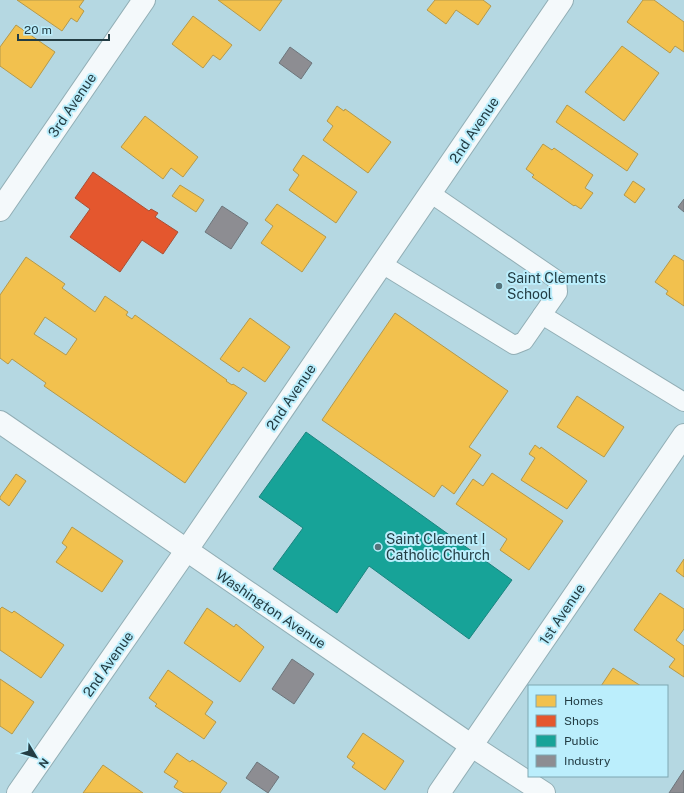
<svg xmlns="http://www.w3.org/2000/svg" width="684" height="793" viewBox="0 0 684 793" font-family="'Public Sans',sans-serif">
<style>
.homes{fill:#f2c14e;stroke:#b4994b;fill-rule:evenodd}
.shops{fill:#e4572e;stroke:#aa4f35}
.public{fill:#17a398;stroke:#1b847f}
.industry{fill:#8d8d92;stroke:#6d757b}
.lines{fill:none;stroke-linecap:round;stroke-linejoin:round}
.service-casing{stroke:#92aeb5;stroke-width:20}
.minor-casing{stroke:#92aeb5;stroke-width:24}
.tertiary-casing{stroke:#92aeb5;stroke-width:24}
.service{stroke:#f4f9fb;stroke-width:18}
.minor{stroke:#f4f9fb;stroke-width:22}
.tertiary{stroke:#f4f9fb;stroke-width:22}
.poi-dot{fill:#56737b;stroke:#bbeefc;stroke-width:1.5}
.labels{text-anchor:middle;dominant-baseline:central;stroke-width:4;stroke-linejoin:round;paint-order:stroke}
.street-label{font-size:14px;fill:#233d44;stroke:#bbeefc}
.poi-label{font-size:14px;fill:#233d44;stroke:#bbeefc;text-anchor:start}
</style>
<rect width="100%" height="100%" fill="#b5d8e2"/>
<g class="homes">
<polygon points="17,0 84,0 79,7 84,11 77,22 71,18 62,31"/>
<polygon points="218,0 282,0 260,31"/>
<polygon points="435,0 483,0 491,6 478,25 456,10 446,24 427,10"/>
<polygon points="643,0 654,0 684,22 684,52 675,46 670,53 627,22"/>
<polygon points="193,16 232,45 220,60 213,55 203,68 172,44"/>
<polygon points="16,25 55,52 31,88 0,66 0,47"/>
<polygon points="622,46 659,73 624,121 585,92"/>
<polygon points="567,105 638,154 627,171 556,122"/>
<polygon points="337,106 344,111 345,109 391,142 368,173 323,140 333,126 327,121"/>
<polygon points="145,116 198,157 183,177 171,168 163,179 121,147"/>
<polygon points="543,144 552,150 554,148 593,175 585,188 593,193 581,209 575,205 574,206 532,177 534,175 526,169"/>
<polygon points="303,155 357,192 336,223 289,190 299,175 293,170"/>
<polygon points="633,181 645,189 635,203 624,195"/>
<polygon points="180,185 204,200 196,212 172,196"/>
<polygon points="277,204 326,237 302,272 261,243 273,226 265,220"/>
<polygon points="674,255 684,261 684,306 666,294 668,291 655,282"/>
<path d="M 26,257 L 65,284 L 62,288 L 95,312 L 105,296 L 128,312 L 126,315 L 132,319 L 135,315 L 227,380 L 226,381 L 232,385 L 233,384 L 247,393 L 185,483 L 44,386 L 46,383 L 12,359 L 8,364 L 0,358 L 0,295 ZM 45,317 L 77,339 L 66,355 L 34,334 Z"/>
<polygon points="395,313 508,391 469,447 481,455 454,494 442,485 434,497 322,420"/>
<polygon points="250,318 290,347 265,382 243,367 239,372 220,359"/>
<polygon points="577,396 624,427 604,457 557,427"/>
<polygon points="535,445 540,449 541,447 587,481 567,509 521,480 535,458 529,454"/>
<polygon points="492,473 563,521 529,570 500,550 507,539 456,504 473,479 483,486"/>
<polygon points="16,474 26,481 9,506 0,499 0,497"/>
<polygon points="72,527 123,561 102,592 56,562 67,547 62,543"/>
<polygon points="684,559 684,577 676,571"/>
<polygon points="660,593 684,609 684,629 676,640 684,646 684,677 669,667 675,659 634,630"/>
<polygon points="2,607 12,613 14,611 64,645 41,678 0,650 0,609"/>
<polygon points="207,608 234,627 236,624 264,647 240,682 184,643"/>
<polygon points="613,668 641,686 601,686"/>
<polygon points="168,670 213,702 205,714 216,722 204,739 155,706 157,704 149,698"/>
<polygon points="0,679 34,702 12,734 0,726"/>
<polygon points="363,733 404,761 385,790 352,767 355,763 347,757"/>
<polygon points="177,753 190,762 192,760 227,783 220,793 184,793 174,787 178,781 164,772"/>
<polygon points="103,765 143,793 83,793"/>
</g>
<polygon class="shops" points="93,172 149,211 151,209 158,213 155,217 178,232 163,254 142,240 120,272 70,237 90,209 75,198"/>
<polygon class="public" points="306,432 512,580 469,639 369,566 337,613 273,569 303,528 259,497"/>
<g class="industry">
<polygon points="290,47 312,63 301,79 279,63"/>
<polygon points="684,199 684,212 678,207"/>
<polygon points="222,206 248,223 231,249 205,232"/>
<polygon points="292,659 314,674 294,704 272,689"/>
<polygon points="257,762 279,777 268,793 246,778"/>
<polygon points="684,770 684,793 669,793"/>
</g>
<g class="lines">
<g class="service-casing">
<g id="service">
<polyline points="382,264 514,345 524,341 558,292 557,280 430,193"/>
<polyline points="542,315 684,402"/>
</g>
</g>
<g class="minor-casing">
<g id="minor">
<polyline points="0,422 472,746 544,793"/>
<polyline points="18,793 186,551 562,0"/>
<polyline points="439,793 684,435"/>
</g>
</g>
<g class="tertiary-casing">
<polyline id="tertiary" points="0,210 144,0"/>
</g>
<use href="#service" class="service"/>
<use href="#minor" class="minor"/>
<use href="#tertiary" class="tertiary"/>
</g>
<g class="poi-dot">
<circle cx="499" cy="286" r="4"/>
<circle cx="378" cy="547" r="4"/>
</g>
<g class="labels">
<g class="street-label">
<text transform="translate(72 105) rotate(-56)">3rd Avenue</text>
<text transform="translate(474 130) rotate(-56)">2nd Avenue</text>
<text transform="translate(291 397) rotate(-56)">2nd Avenue</text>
<text transform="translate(271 609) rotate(34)">Washington Avenue</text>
<text transform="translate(562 614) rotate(-56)">1st Avenue</text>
<text transform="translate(108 664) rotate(-55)">2nd Avenue</text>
</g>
<g class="poi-label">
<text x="507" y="278">Saint Clements<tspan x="507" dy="16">School</tspan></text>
<text x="386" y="539">Saint Clement I<tspan x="386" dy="16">Catholic Church</tspan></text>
</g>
</g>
<rect x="528" y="685" width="140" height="92" fill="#bbeefc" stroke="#7ea7b2"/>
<rect x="536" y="695" width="20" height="12" fill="#f2c14e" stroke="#7ea7b2"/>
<text x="564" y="705" font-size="12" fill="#233d44">Homes</text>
<rect x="536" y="715" width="20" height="12" fill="#e4572e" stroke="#7ea7b2"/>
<text x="564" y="725" font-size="12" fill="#233d44">Shops</text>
<rect x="536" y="735" width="20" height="12" fill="#17a398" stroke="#7ea7b2"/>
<text x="564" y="745" font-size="12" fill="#233d44">Public</text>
<rect x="536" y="755" width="20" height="12" fill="#8d8d92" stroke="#7ea7b2"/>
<text x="564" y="765" font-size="12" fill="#233d44">Industry</text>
<g transform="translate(36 757) rotate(128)" stroke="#bbeefc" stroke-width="3" paint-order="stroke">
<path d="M0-3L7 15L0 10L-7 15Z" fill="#233d44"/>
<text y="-6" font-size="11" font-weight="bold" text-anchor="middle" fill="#233d44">N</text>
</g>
<path d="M18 34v6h91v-6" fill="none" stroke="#233d44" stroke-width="2"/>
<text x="24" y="34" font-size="12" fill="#233d44" stroke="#bbeefc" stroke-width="3" paint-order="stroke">20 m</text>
</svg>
